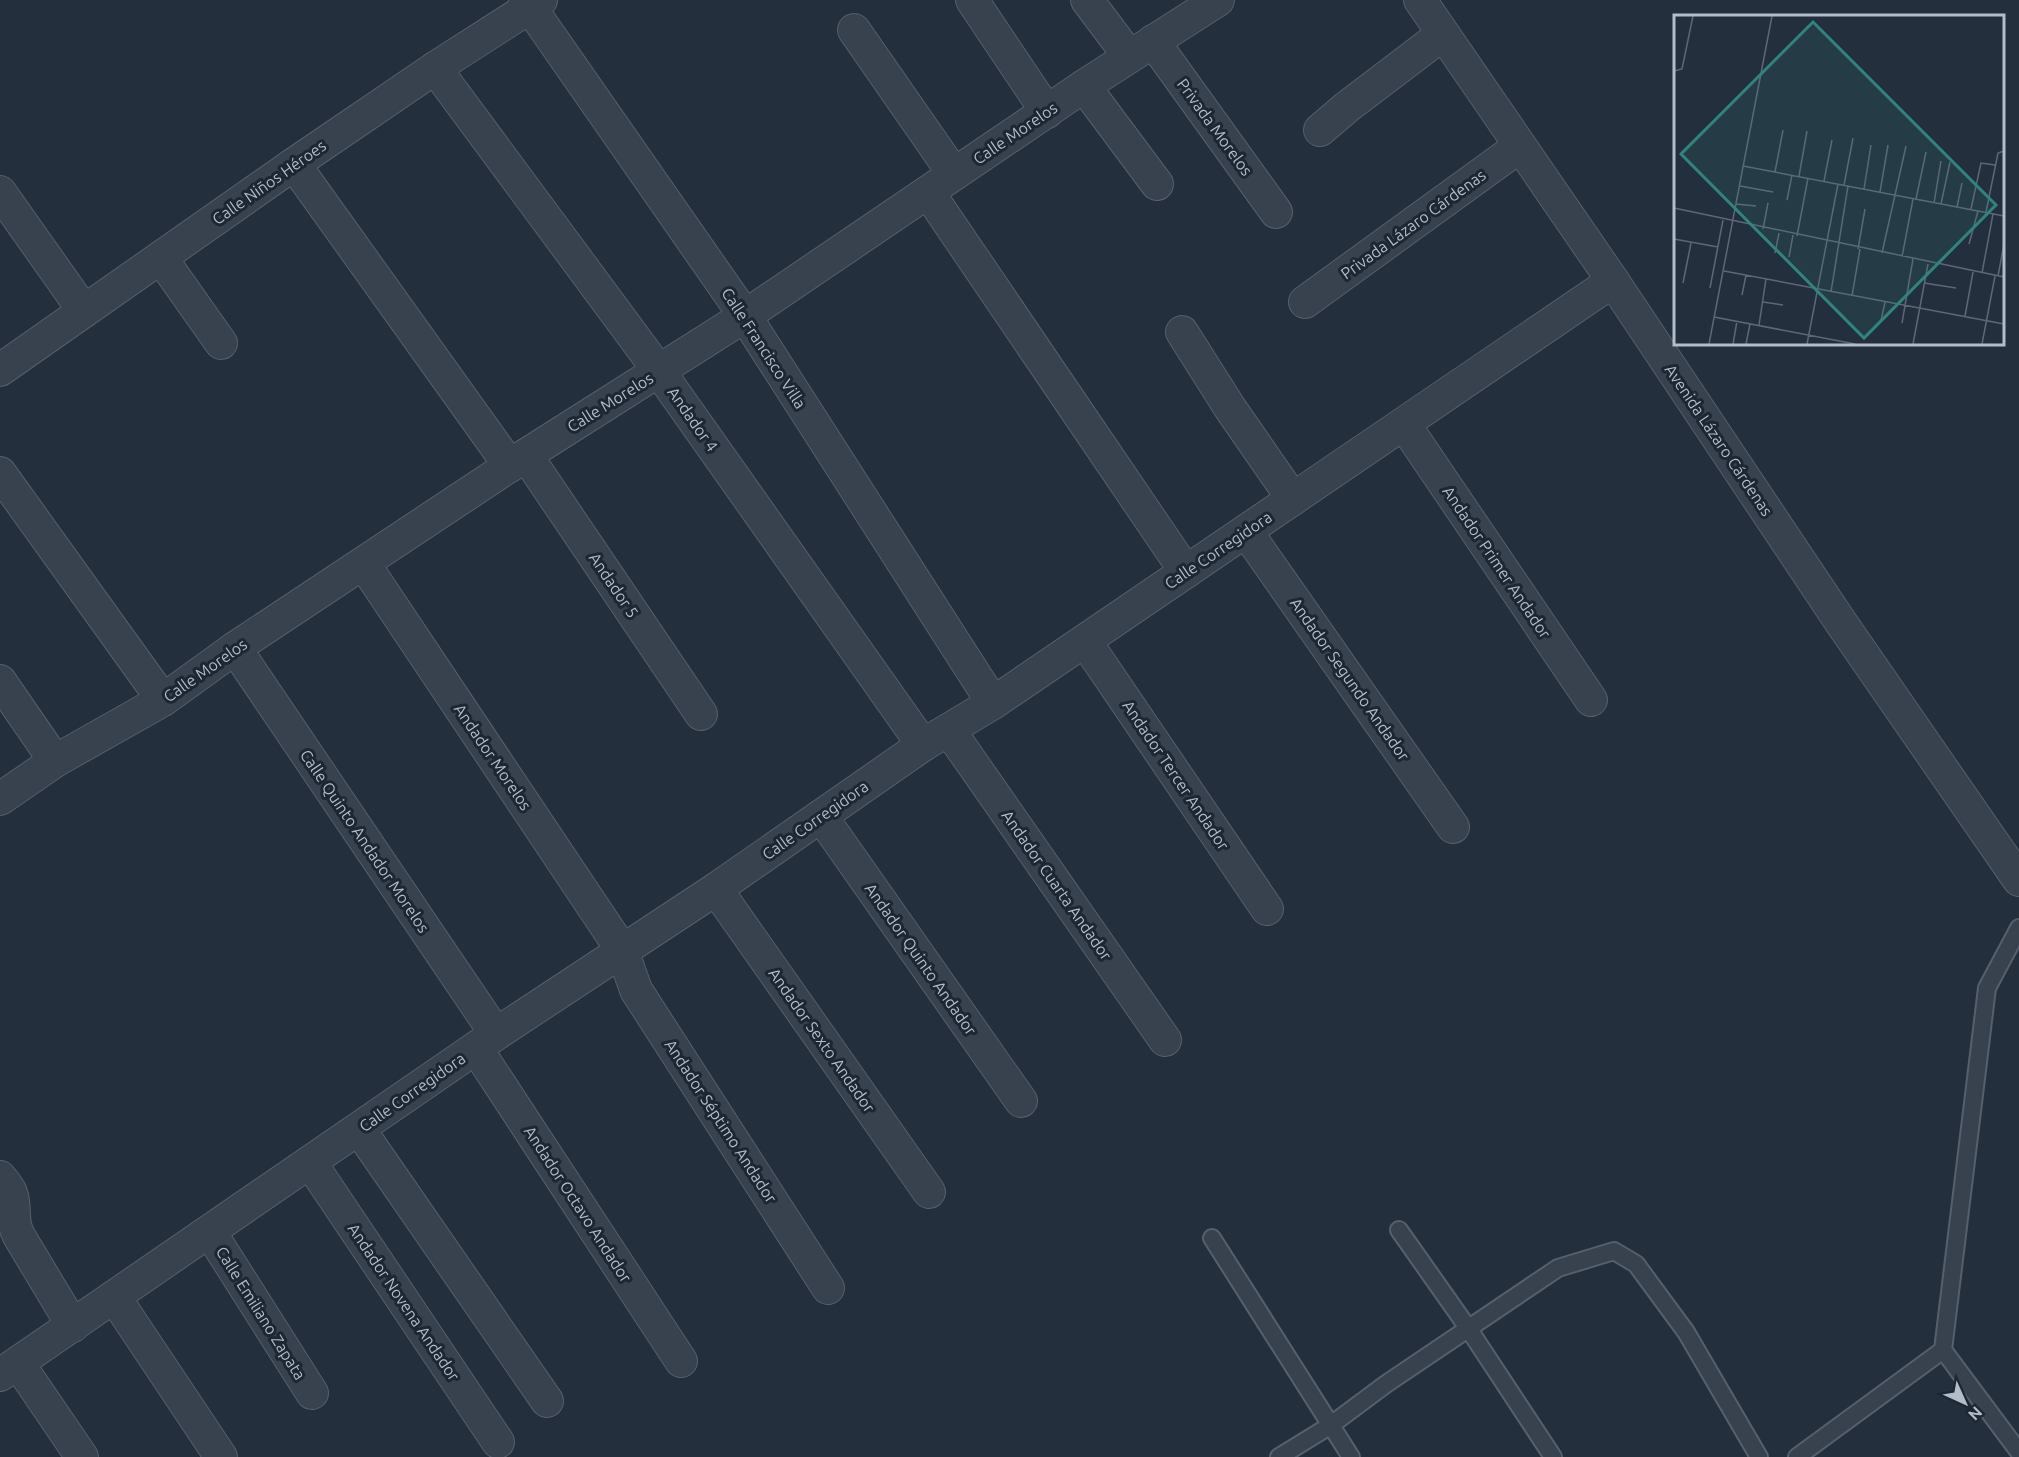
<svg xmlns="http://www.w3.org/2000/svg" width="2019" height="1457" viewBox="0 0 2019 1457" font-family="Ubuntu,sans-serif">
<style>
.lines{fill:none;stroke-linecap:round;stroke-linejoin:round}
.lane-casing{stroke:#565f6c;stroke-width:20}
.street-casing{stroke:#565f6c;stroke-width:34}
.lane{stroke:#38414e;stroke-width:16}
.street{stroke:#38414e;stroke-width:32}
.labels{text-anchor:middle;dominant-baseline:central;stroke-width:6;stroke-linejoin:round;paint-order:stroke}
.street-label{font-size:16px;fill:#b4bcc9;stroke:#1d2633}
.inset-road{fill:none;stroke:#5e6776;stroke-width:1.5}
.view{fill:#308480;fill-opacity:0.15;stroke:#308480;stroke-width:3}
.inset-edge{fill:none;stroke:#b4bcc9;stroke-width:3}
</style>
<rect width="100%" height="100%" fill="#242f3e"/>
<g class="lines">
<g class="lane-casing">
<g id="lane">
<polyline points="1399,1230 1468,1328 1553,1457"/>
<polyline points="1212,1238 1351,1457"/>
<polyline points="1943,1350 2019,1452"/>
<polyline points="1279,1457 1331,1425 1386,1384 1558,1268 1614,1251 1636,1264 1686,1332 1759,1457"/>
<polyline points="1797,1457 1943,1350 1987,988 2019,928"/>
</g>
</g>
<g class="street-casing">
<g id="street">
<polyline points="525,0 745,316 993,703"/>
<polyline points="972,0 1047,112"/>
<polyline points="1087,0 1129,56"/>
<polyline points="1420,0 1613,281 1842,624 2019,880"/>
<polyline points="854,30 954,174"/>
<polyline points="1153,41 1276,212"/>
<polyline points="435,68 659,371 923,745"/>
<polyline points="1084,86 1157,184"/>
<polyline points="1320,130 1347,107 1443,34"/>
<polyline points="294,164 510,466"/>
<polyline points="0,192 84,311"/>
<polyline points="928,192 1186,572"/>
<polyline points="161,258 221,343"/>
<polyline points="1305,302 1520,146"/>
<polyline points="1182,332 1230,408 1293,499"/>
<polyline points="0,370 294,164 435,68 541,0"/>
<polyline points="1404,424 1591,700"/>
<polyline points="526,455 701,714"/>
<polyline points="0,473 163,700"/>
<polyline points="1246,531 1453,827"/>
<polyline points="364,564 622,950 636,990 828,1288"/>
<polyline points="1085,641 1267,909"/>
<polyline points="235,648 496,1034"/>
<polyline points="0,681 55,761"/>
<polyline points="949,730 1165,1040"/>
<polyline points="0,799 55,761 163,700 235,648 526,455 745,316 1084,86 1218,0"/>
<polyline points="821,816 1021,1101"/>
<polyline points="716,889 929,1192"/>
<polyline points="476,1048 681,1361"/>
<polyline points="359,1129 547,1401"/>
<polyline points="310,1162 498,1442"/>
<path d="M 0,1177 C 4,1182 9,1187 11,1193 C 17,1210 10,1219 19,1236 L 73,1326"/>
<polyline points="210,1232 312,1393"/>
<polyline points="115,1298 221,1457"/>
<polyline points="18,1363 82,1457"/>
<polyline points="0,1375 496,1034 716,889 923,745 993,703 1613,281"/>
</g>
</g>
<use href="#lane" class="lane"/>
<use href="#street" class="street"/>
</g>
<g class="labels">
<g class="street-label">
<text transform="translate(1215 127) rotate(54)">Privada Morelos</text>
<text transform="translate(1015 133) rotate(-34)">Calle Morelos</text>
<text transform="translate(269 182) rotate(-35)">Calle Niños Héroes</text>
<text transform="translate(1413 224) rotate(-36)">Privada Lázaro Cárdenas</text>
<text transform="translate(764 348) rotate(57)">Calle Francisco Villa</text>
<text transform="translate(610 402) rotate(-32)">Calle Morelos</text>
<text transform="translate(693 419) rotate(55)">Andador 4</text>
<text transform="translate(1719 440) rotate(56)">Avenida Lázaro Cárdenas</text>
<text transform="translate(1218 550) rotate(-34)">Calle Corregidora</text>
<text transform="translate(1497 562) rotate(56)">Andador Primer Andador</text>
<text transform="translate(614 585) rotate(56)">Andador 5</text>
<text transform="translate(205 670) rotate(-35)">Calle Morelos</text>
<text transform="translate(1350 679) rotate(55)">Andador Segundo Andador</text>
<text transform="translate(493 757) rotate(56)">Andador Morelos</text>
<text transform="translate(1176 775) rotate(56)">Andador Tercer Andador</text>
<text transform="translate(815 820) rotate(-35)">Calle Corregidora</text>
<text transform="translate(365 841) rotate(56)">Calle Quinto Andador Morelos</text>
<text transform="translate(1057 885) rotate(55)">Andador Cuarta Andador</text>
<text transform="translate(921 959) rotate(55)">Andador Quinto Andador</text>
<text transform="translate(822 1040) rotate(55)">Andador Sexto Andador</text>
<text transform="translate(412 1092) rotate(-35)">Calle Corregidora</text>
<text transform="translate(721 1121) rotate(57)">Andador Séptimo Andador</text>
<text transform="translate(578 1204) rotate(57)">Andador Octavo Andador</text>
<text transform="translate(404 1302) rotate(56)">Andador Novena Andador</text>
<text transform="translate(261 1313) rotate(58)">Calle Emiliano Zapata</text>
</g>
</g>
<g transform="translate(1674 15)">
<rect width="330" height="330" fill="#242f3e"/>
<path class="inset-road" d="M 0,56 L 8,54 L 19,1M 69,151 L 330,201M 101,157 L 109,115M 125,161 L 133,116M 150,166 L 158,125M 170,170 L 179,123M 66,171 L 99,177M 190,174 L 197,130M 206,177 L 214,130M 242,184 L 252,137M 113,185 L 118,160M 260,188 L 267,146M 62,189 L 82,191M 267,189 L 276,147M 283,192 L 288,168M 0,193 L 330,262M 297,194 L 307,148 L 321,150M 312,197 L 324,138 L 330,136M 89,214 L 94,188M 123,221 L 134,163M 0,224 L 44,232M 295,229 L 304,196M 184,234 L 191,194M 101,238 L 105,218M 208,238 L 232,131M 115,242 L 119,220M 228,242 L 239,184M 50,256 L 330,309M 308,258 L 319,199M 324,261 L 330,229M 9,268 L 17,228M 250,268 L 282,273M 36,273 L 49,205M 157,277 L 174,171M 68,280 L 72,260M 178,281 L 186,234M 89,287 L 109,290M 291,301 L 299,257M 40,302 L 181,329M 207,306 L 211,287M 228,308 L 239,244M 85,310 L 92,264M 35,329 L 98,1M 59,329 L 63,306M 72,329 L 76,309M 133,329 L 164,169M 239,329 L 254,249M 308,329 L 321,261"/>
<path class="view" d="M 139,7 L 322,190 L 190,323 L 7,139 Z"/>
<rect width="330" height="330" class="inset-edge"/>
</g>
<g transform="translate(1965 1403) rotate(135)" stroke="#1d2633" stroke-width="4.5" paint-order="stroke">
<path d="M0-4.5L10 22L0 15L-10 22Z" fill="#b4bcc9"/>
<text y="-9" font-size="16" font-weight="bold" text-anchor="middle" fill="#b4bcc9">N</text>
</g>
</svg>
